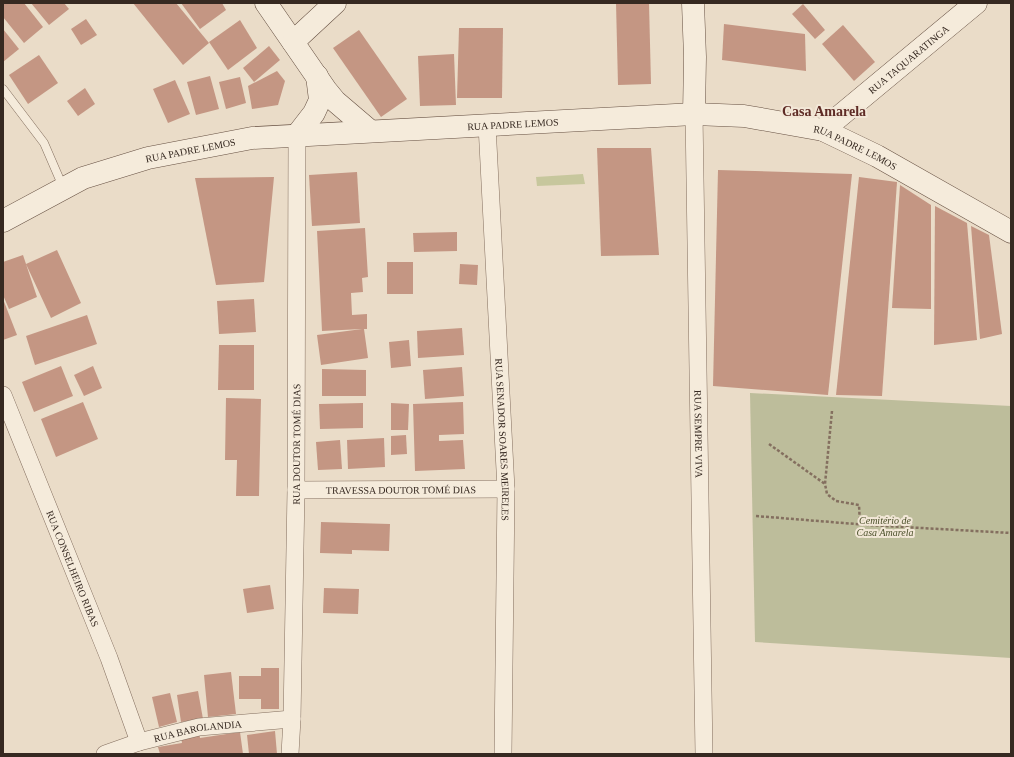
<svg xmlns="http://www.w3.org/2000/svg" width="1014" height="757" viewBox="0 0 1014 757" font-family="'Times New Roman',serif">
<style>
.green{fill:#c7c79d}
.cemetery{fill:#bdbd9b}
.building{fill:#c49683}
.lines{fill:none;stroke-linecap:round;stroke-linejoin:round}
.lane-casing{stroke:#846f5f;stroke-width:9}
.street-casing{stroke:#846f5f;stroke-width:18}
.secondary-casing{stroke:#665042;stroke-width:23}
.path{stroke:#846f5f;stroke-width:2.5;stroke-dasharray:3 2;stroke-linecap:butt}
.lane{stroke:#f5ebdb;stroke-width:8}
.street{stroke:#f5ebdb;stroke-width:17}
.secondary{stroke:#f5ebdb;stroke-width:22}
.labels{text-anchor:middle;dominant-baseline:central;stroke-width:4;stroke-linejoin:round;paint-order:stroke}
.street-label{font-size:10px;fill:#362921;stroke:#f2e7d7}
.park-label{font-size:10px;font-style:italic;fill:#4b502a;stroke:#f2e7d7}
.district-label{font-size:14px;font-weight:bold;fill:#5e2b25;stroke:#f2e7d7}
</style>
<rect width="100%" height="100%" fill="#eadcc8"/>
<polygon class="green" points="583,174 585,184 537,186 536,177"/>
<polygon class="cemetery" points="750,393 1011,406 1011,658 755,642"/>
<g class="building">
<polygon points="3,3 24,3 43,27 24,43 3,17"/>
<polygon points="31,3 64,3 69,9 49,25"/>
<polygon points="133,3 176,3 209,43 183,65"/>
<polygon points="181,3 222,3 226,10 200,29"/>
<polygon points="616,3 649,3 651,84 618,85"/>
<polygon points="803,4 825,30 815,39 792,14"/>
<polygon points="86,19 97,35 81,45 71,29"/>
<polygon points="240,20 257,48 228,70 209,42"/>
<polygon points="724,24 805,34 806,71 722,60"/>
<polygon points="843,25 875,62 854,81 822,44"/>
<polygon points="459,28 503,28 502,98 457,98"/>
<polygon points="3,29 19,49 3,62"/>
<polygon points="359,30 407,99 381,117 333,48"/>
<polygon points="269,46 280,60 254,82 243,68"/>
<polygon points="454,54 456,105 420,106 418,56"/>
<polygon points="39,55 58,83 28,104 9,75"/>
<polygon points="277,71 285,81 278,105 252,109 248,86"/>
<polygon points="210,76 219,109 196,115 187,82"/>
<polygon points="240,77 246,103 226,109 219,82"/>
<polygon points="175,80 190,114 168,123 153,89"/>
<polygon points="85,88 95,104 78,116 67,101"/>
<polygon points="597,148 651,148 659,255 601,256"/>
<polygon points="718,170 852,174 828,395 713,386"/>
<polygon points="357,172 360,223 312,226 309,175"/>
<polygon points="274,177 264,282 216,285 195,178"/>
<polygon points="859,177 897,182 882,396 836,395"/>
<polygon points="900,185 931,205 931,309 892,308"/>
<polygon points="935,206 967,223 977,340 934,345"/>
<polygon points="971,226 989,235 1002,334 980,339"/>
<polygon points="365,228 368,277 362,278 363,292 351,293 352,315 367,314 367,329 364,329 368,358 321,365 317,335 362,329 322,331 317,231"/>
<polygon points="457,232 457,251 414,252 413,233"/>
<polygon points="57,250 81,303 51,318 26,264 37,297 9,309 3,295 3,262 23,255 26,264"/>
<rect x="387" y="262" width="26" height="32"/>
<polygon points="460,264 478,265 477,285 459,284"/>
<polygon points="3,299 17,335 3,340"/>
<polygon points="254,299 256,332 219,334 217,301"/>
<polygon points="87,315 97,344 35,365 26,336"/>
<polygon points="462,328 464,355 418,358 417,331"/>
<polygon points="409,340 411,366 391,368 389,342"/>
<polygon points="219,345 254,345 254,390 218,390"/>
<polygon points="61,366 73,396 34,412 22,382"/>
<polygon points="93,366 102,388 84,396 74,375"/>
<polygon points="462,367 464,396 425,399 423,370"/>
<polygon points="322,369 366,370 366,396 322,396"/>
<polygon points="226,398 261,399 259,496 236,496 237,460 225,460"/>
<polygon points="83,402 98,439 56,457 41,419"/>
<polygon points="463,402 464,434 439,435 439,441 463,440 465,469 415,471 413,404"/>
<polygon points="363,403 363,428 320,429 319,404"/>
<polygon points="391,403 409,404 408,430 391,430"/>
<polygon points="406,435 407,454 391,455 391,436"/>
<polygon points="384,438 385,467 348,469 347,440"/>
<polygon points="340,440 342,469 318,470 316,442"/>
<polygon points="321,522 390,524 389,551 352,550 352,554 320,553"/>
<polygon points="270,585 274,609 247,613 243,589"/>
<polygon points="324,588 359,589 358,614 323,613"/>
<polygon points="261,668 279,668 279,709 261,709 261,699 239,699 239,676 261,676"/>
<polygon points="231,672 236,714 208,717 204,675"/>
<polygon points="198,691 203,719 181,722 177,695"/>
<polygon points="170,693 177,722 159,727 152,697"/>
<polygon points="275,731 277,754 249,754 247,735"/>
<polygon points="199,732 200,738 240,732 243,754 160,754 158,747 182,743 181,735"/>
</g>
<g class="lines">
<g class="lane-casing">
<polyline id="lane" points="3,89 44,143 63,187"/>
</g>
<g class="street-casing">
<g id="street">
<path id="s1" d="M 694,114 L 704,754"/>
<path id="s2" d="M 487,125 L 506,489 L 503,754"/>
<path id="s3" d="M 3,395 L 109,658 L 139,742"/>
<path id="s4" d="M 296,490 L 506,489"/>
<path id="s5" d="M 105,754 L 139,742 L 199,727 L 292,719"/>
<path id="s6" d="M 290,754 L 292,719 L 296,490 L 297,135"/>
</g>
</g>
<g class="secondary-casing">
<g id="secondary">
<polyline points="266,3 326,90 335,101 369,130"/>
<polyline points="693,3 695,57 694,114"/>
<polyline points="293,42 335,3"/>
<path id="s7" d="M 823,130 L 976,3"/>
<polyline points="297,135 314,113 320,100 317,76"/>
<path id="s8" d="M 3,221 L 83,178 L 148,158 L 252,138 L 694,114 L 744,116 L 823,130 L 877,156 L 1011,232"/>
</g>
</g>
<g class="path">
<polyline points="832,411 825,484 827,494 836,501 859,505 860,524"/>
<polyline points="769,444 825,484"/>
<polyline points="756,516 868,525 1011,533"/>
</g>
<use href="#lane" class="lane"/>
<use href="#street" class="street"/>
<use href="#secondary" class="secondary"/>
</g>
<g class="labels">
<g class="street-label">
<text stroke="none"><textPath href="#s7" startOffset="111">RUA TAQUARATINGA</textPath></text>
<text stroke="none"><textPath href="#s8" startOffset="526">RUA PADRE LEMOS</textPath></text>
<text stroke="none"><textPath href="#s8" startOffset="874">RUA PADRE LEMOS</textPath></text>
<text stroke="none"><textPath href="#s8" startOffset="202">RUA PADRE LEMOS</textPath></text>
<text stroke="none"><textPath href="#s1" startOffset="320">RUA SEMPRE VIVA</textPath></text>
<text stroke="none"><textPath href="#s2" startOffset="315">RUA SENADOR SOARES MEIRELES</textPath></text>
<text stroke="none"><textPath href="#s6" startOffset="310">RUA DOUTOR TOMÉ DIAS</textPath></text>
<text stroke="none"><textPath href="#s4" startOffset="105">TRAVESSA DOUTOR TOMÉ DIAS</textPath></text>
<text stroke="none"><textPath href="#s3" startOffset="187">RUA CONSELHEIRO RIBAS</textPath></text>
<text stroke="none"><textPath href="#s5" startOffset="96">RUA BAROLANDIA</textPath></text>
</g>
<g class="park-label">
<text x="885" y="520">Cemitério de<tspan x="885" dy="12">Casa Amarela</tspan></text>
</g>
<g class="district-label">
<text x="824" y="111">Casa Amarela</text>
</g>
</g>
<rect width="1014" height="757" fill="none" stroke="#362921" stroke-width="8"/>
</svg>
